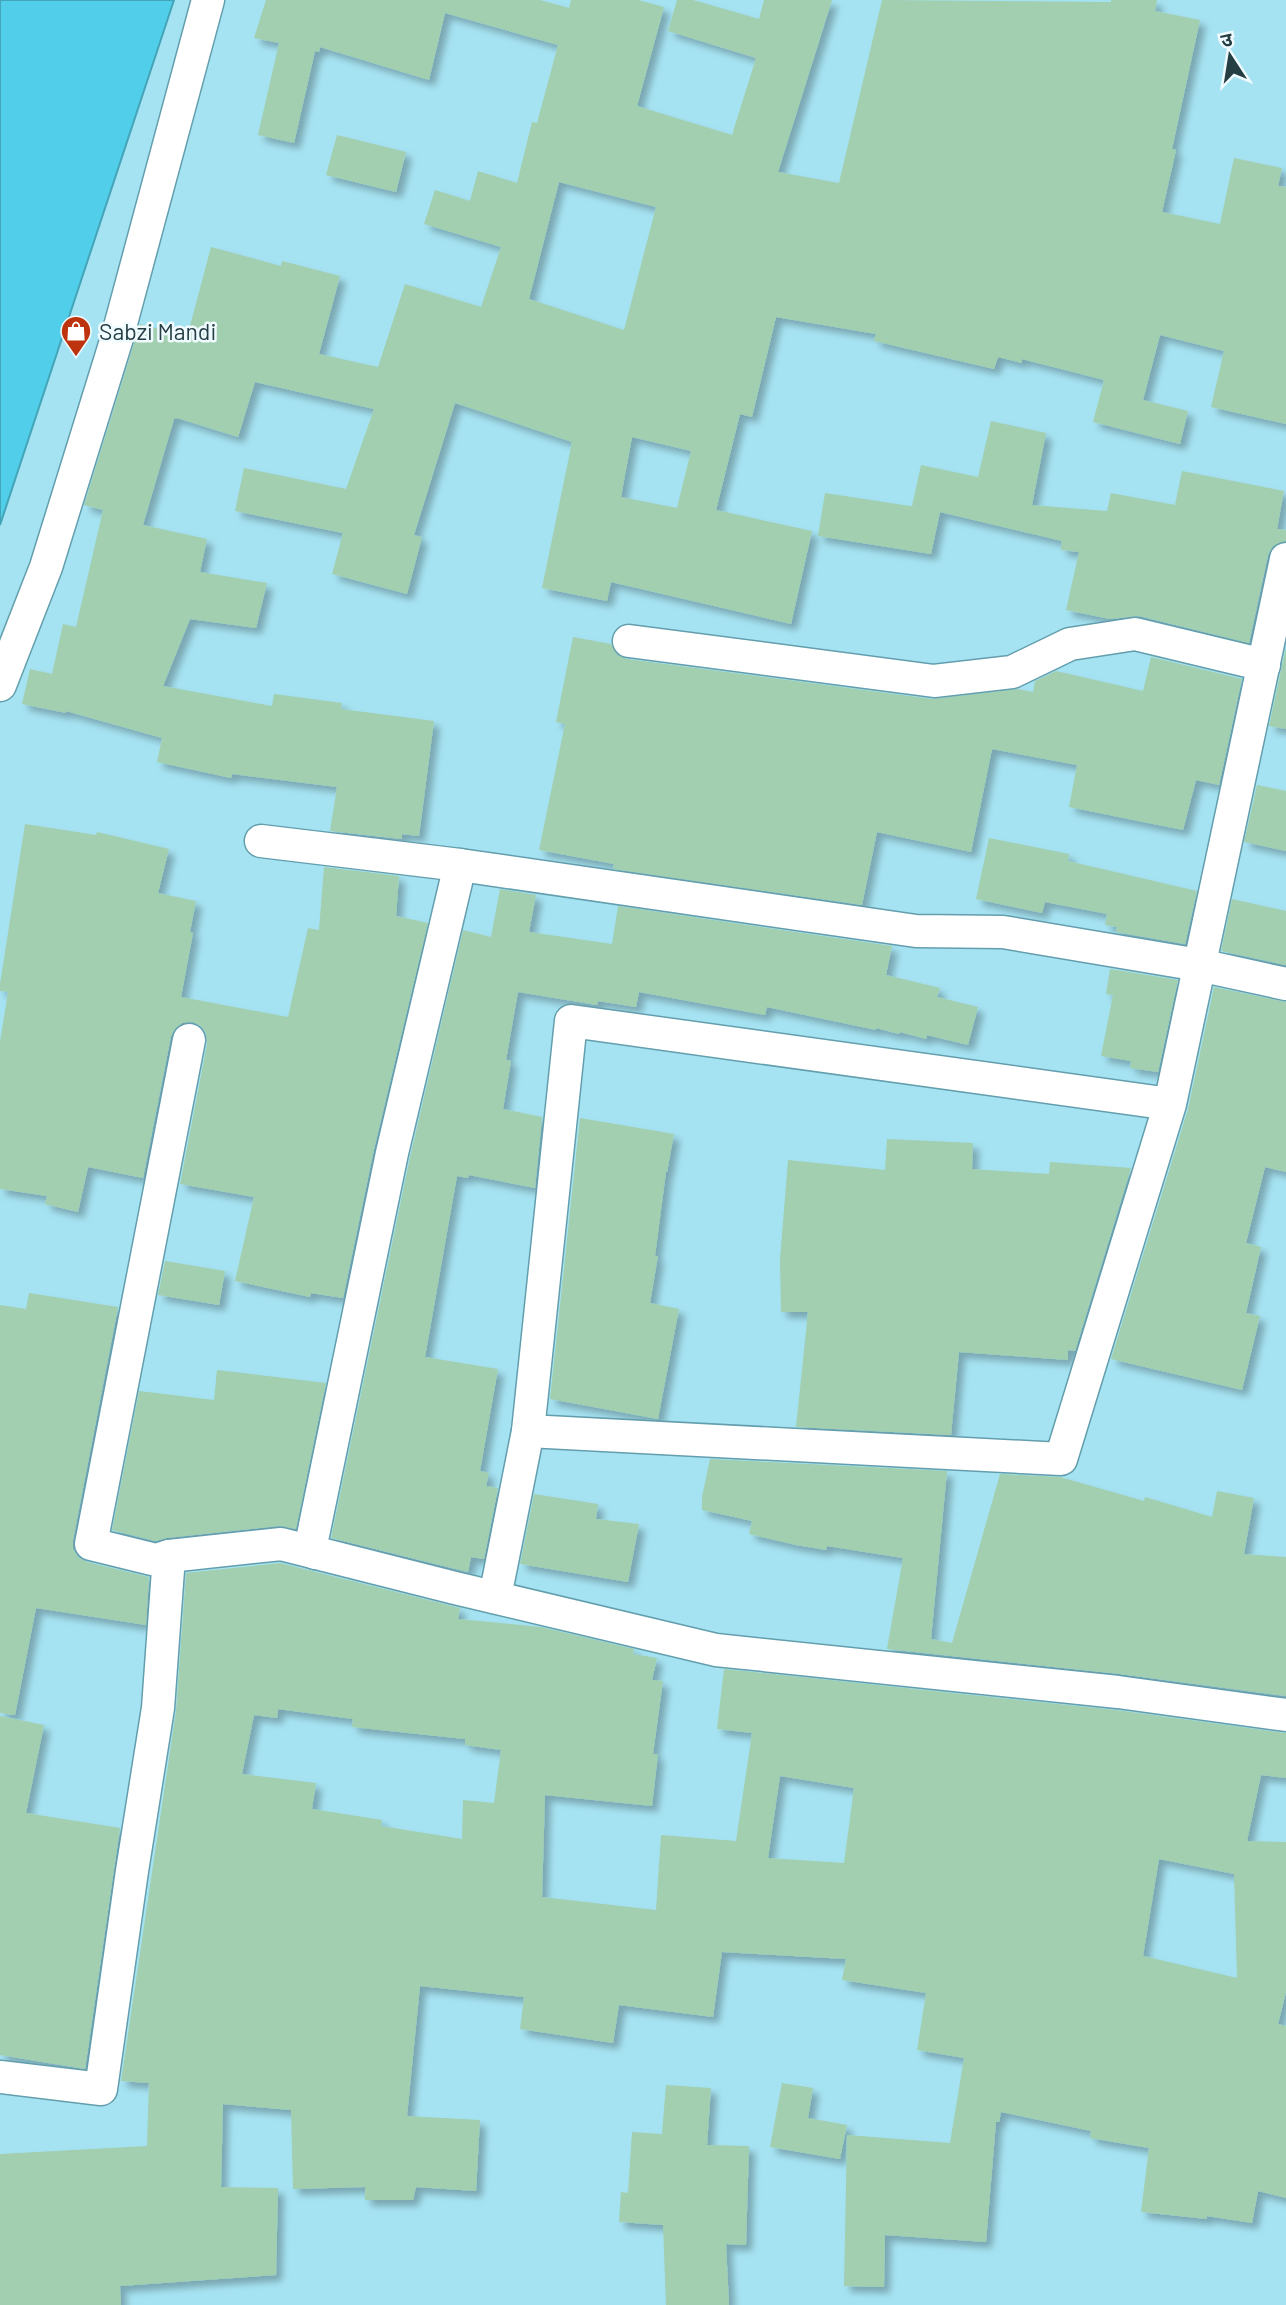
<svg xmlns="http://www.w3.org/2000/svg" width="1286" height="2305" viewBox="0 0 1286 2305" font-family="Barlow,'Noto Sans Devanagari',sans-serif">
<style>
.water{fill:#51cfea;stroke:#44a4b8;stroke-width:2}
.building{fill:#a1cfaf;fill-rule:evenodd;filter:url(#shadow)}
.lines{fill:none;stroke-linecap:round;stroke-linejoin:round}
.minor-casing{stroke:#639ead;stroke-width:35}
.minor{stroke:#fff;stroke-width:32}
.labels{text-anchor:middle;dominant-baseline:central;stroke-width:5;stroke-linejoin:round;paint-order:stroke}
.poi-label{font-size:23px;fill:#253e44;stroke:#effbfe;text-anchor:start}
</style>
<defs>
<filter id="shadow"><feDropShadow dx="6" dy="6" stdDeviation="3.5" flood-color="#0004"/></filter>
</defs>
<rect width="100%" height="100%" fill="#a6e3f2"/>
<polygon class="water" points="0,0 174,0 0,525"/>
<g class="building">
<path d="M 266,0 L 540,0 L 569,8 L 571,0 L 638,0 L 664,7 L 637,106 L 732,135 L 756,58 L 668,31 L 677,0 L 693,0 L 759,19 L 764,0 L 832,0 L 778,172 L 839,183 L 882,0 L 1111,2 L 1111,0 L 1157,0 L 1155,11 L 1200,20 L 1172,149 L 1176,150 L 1162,212 L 1220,224 L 1234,158 L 1282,168 L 1278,186 L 1286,187 L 1286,424 L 1211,407 L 1224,351 L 1160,335 L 1143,400 L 1188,411 L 1180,444 L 1093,422 L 1104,380 L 1022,359 L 1022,363 L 998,357 L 994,369 L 874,341 L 876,334 L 776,317 L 752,417 L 740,414 L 716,510 L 812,531 L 791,624 L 611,582 L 607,601 L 542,588 L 572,442 L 455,403 L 414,535 L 422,537 L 407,594 L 332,574 L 343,533 L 235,511 L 244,468 L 346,489 L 374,409 L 255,382 L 238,437 L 177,418 L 174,419 L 143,525 L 207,539 L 200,572 L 267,583 L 256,628 L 190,619 L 163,686 L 272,706 L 274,694 L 342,703 L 341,709 L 434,721 L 419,836 L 402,834 L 402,839 L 330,831 L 337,787 L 232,774 L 231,778 L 157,762 L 162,738 L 66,711 L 66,713 L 22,704 L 30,669 L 52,674 L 63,624 L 76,627 L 103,510 L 84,505 L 140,324 L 187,337 L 211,247 L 281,266 L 282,261 L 340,276 L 319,354 L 378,367 L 405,284 L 481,307 L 501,247 L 424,224 L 435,190 L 470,201 L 478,171 L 517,183 L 532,122 L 537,123 L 558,45 L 445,13 L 429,80 L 320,47 L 319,52 L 315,51 L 294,143 L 258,135 L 279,43 L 254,38 ZM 559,182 L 656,207 L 624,330 L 529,299 ZM 632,437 L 691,451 L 677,508 L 621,497 Z"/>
<polygon points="337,135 406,152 396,192 326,175"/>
<polygon points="991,421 1046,433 1032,505 1107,511 1111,493 1175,505 1182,471 1284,491 1277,529 1286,530 1286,541 1273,546 1268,555 1249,643 1139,616 1110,619 1066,610 1079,552 1061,550 1062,541 940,512 931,554 818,536 825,493 923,508 912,506 921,465 978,477"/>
<polygon points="573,637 611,644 617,655 627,659 932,699 1018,689 1033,692 1035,681 1056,671 1143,691 1151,657 1242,679 1219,785 1196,780 1183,830 1069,807 1077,765 992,749 971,852 877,832 862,905 613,869 614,864 539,850 565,724 556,722"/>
<polygon points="1286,647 1286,729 1269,726"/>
<polygon points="1257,785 1286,791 1286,851 1244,842"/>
<polygon points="25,824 96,835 97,832 169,849 158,893 196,901 190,932 193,933 181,997 288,1017 308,928 319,930 324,867 399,876 396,916 428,923 374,1149 343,1298 311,1293 310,1297 235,1281 254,1197 180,1184 207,1044 206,1033 202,1027 193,1022 182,1023 175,1029 171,1036 143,1178 88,1167 78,1212 45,1204 47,1196 0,1189 0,1042 8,992 0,991 0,984"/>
<polygon points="989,838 1069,854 1068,861 1197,891 1185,944 1116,932 1117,927 1105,925 1107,914 1045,902 1042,913 976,899"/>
<polygon points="500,889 536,895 529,932 612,944 618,906 892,946 886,975 940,988 937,997 978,1007 968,1045 927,1035 926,1039 900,1032 899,1034 876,1028 876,1030 767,1007 765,1015 639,992 636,1007 598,1001 597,1005 518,992 506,1060 511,1061 503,1109 542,1117 535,1188 469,1175 468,1178 457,1176 425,1357 498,1369 480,1471 489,1473 486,1486 498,1488 484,1559 471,1557 468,1572 331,1538 410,1157 463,930 491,937"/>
<polygon points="1232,899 1286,911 1286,965 1221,951"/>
<polygon points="1110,969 1178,980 1158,1072 1130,1068 1131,1061 1101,1056 1113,995 1106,994"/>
<polygon points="1214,987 1286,1002 1286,1172 1265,1167 1246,1243 1261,1247 1246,1313 1260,1316 1242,1390 1111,1359 1188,1109"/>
<polygon points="580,1118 674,1134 667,1172 666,1172 655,1256 658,1256 650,1303 679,1309 658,1419 550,1399"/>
<polygon points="887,1139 973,1143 972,1169 1049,1174 1050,1162 1131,1168 1075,1351 1068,1350 1068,1360 959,1352 951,1435 796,1427 808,1312 781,1312 780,1259 788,1160 885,1170"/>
<polygon points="165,1261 225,1271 219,1305 158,1295"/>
<polygon points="29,1293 118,1307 73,1540 73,1549 78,1557 87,1562 149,1577 146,1625 36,1608 15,1715 0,1713 0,1305 26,1309"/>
<polygon points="217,1370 326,1383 296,1529 279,1526 167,1538 155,1541 112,1530 139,1391 214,1400"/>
<polygon points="710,1459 947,1471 931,1639 952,1643 1000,1474 1060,1477 1144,1501 1145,1497 1212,1517 1217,1491 1254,1498 1244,1554 1286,1557 1286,1696 1120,1674 887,1649 903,1558 827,1546 826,1550 796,1545 749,1534 752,1521 702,1510 702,1497"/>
<polygon points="534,1494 598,1504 596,1519 639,1524 628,1582 520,1564"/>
<path d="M 280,1563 L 460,1608 L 458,1619 L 541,1627 L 634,1649 L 633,1654 L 657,1658 L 652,1680 L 663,1681 L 653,1754 L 658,1754 L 652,1806 L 545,1795 L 542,1897 L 656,1910 L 661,1835 L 736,1841 L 752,1733 L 717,1729 L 724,1669 L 1116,1710 L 1286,1733 L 1286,1778 L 1261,1775 L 1247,1841 L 1286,1842 L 1286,1992 L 1278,2024 L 1286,2026 L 1286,2198 L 1258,2191 L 1252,2223 L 1207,2216 L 1207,2219 L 1141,2212 L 1149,2148 L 1090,2138 L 1091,2131 L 1001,2112 L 999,2122 L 996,2122 L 986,2242 L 885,2235 L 884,2287 L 844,2286 L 847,2135 L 950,2143 L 964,2058 L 917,2050 L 926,1993 L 842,1980 L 846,1959 L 722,1952 L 713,2017 L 619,2005 L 613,2043 L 520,2029 L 524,1997 L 420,1986 L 407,2116 L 480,2120 L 476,2191 L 416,2187 L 413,2200 L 365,2200 L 365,2187 L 293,2189 L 291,2110 L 223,2104 L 221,2187 L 278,2188 L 276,2275 L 120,2286 L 121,2305 L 0,2305 L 0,2154 L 147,2146 L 149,2083 L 121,2081 L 176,1711 L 186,1573 ZM 278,1709 L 353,1719 L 352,1727 L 465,1739 L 465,1745 L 501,1750 L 494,1803 L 463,1800 L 462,1839 L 381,1826 L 382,1820 L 312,1809 L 316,1783 L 242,1774 L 254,1715 L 277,1718 ZM 780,1776 L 854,1788 L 844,1863 L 768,1858 ZM 1159,1859 L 1234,1874 L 1237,1978 L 1143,1956 Z"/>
<polygon points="0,1716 44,1725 26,1813 120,1828 85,2069 0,2055"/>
<polygon points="782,2083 813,2088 808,2118 847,2125 840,2159 770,2147"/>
<polygon points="666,2085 711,2088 707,2145 749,2146 746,2245 726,2244 729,2305 666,2305 663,2225 619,2222 621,2192 628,2193 632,2132 662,2134"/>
</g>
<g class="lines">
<g class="minor-casing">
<g id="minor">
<polyline points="629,641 934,681 1012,672 1070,644 1135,634 1264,665"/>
<polyline points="0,685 46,567 117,338 208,0"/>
<polyline points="261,841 460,865 916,931 1003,932 1199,965 1286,984"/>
<polyline points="1170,1104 571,1021 528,1431 1061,1459 1170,1104 1286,559"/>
<polyline points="315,1553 312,1540 392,1153 460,865"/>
<polyline points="169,1556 281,1544 455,1588 716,1650 1118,1692 1286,1715"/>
<polyline points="495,1597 528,1431"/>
<polyline points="0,2077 101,2089 132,1871 158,1708 169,1556 156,1560 91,1544 189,1040"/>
</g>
</g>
<use href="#minor" class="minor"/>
</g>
<defs>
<g id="shop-pin" transform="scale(1.575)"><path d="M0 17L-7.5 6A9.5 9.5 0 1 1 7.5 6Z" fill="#bd330e" stroke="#effbfe"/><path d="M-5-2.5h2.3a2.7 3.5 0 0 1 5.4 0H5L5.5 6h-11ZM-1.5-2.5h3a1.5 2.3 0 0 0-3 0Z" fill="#fff"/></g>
</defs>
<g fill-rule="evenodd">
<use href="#shop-pin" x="76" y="331"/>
</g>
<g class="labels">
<g class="poi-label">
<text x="99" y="331">Sabzi Mandi</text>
</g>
</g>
<g transform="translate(1230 56) rotate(348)" stroke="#effbfe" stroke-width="5" paint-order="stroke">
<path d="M0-5L12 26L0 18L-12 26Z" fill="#253e44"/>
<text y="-10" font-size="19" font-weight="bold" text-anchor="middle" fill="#253e44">उ</text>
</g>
</svg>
